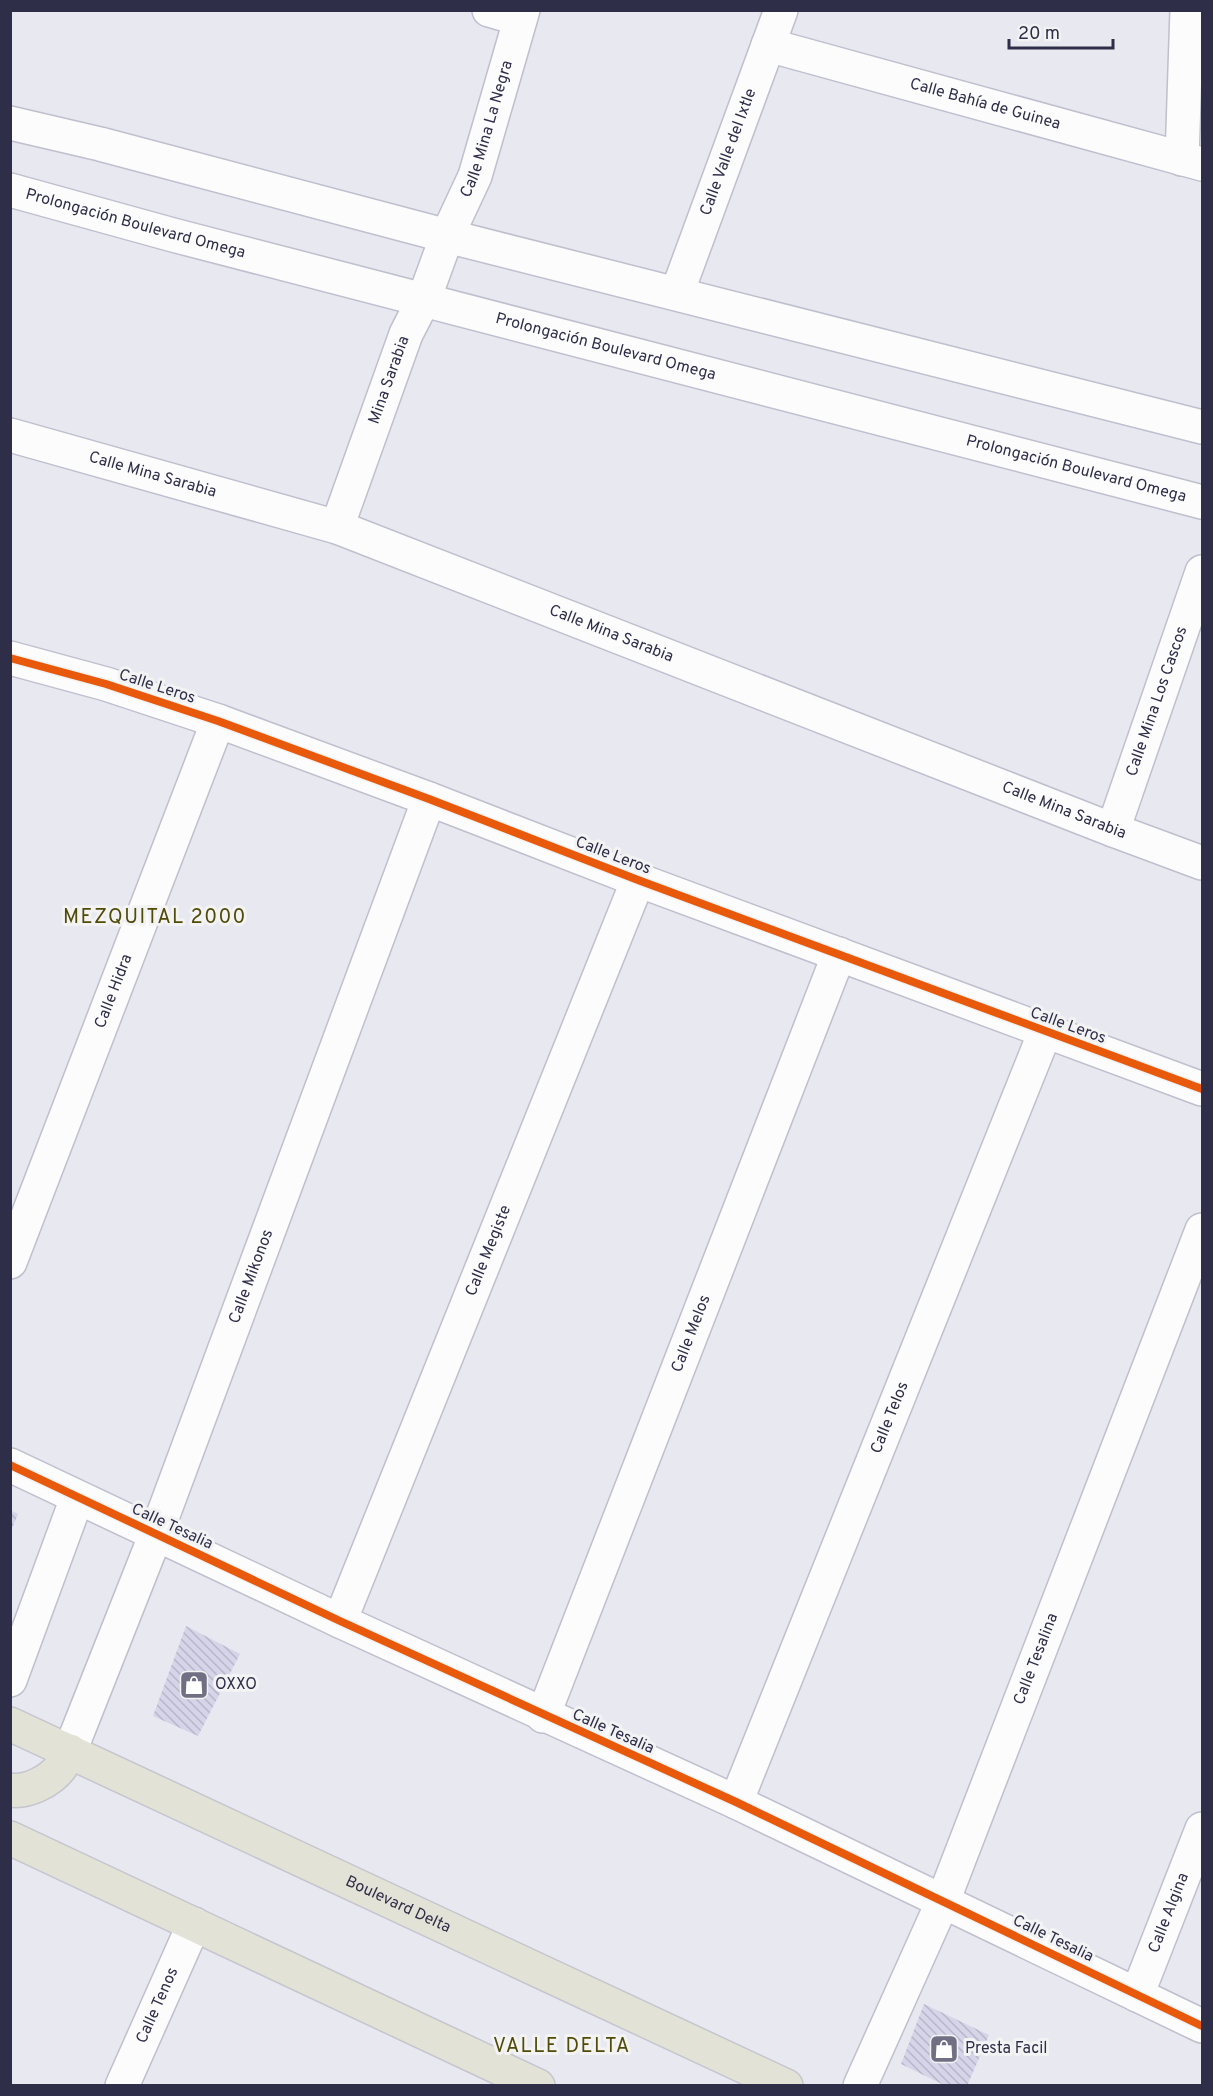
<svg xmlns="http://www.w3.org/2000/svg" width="1213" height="2096" viewBox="0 0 1213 2096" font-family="Overpass,sans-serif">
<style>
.building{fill:url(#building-back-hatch)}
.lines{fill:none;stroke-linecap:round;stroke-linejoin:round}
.minor-casing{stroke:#bfbfce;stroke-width:36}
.major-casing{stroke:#c5c5ce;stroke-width:36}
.minor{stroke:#fcfcfd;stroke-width:33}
.major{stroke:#e3e2d7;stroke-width:33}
.cycleway-casing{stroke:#f3f3f3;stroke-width:11}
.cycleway{stroke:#e8590c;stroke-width:8}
.labels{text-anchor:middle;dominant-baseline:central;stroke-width:6;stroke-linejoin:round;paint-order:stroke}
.street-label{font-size:16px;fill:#2f2e49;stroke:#f3f3f3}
.poi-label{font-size:16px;fill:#2f2e49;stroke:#f3f3f3;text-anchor:start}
.quarter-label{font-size:20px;letter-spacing:1.5px;fill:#514b0a;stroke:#f3f3f3}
</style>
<defs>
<pattern id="building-back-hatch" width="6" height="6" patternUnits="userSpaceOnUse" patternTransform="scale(1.5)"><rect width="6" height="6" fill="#d5d4e9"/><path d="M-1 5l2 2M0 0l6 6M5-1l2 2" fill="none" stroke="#b7b6c9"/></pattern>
</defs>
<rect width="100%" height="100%" fill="#e8e8f0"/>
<g class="building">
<polygon points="10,1510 18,1514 11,1531 10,1531"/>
<polygon points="186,1626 240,1654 198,1736 153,1716"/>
<polygon points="924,2004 989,2035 967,2086 946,2086 901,2064"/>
</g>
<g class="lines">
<g class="minor-casing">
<g id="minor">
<polyline points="489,10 520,19"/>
<path id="s1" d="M 768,45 L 1202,164"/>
<polyline points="10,123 100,144 447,236 1202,427"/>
<polyline points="1182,159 1187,10"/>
<path id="s2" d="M 10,190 L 173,235 L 1202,502"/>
<path id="s3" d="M 677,293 L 781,10"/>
<path id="s4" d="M 10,435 L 337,527 L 1113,830 L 1202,863"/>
<path id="s5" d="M 337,527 L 406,334 L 424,299 L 447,236 L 475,176 L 523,10"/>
<polyline points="10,658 106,684 218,721 429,799 638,880 1202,1089"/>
<path id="s6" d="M 1113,830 L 1202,572"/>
<path id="s7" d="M 10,1262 L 218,721"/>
<polyline points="10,1465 340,1621 736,1802 1202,2026"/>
<path id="s8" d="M 340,1621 L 638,880"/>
<polyline points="10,1680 77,1498"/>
<path id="s9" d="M 543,1716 L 839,954"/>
<path id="s10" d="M 70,1751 L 156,1534 L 429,799"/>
<path id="s11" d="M 736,1802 L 1045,1032"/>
<path id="s12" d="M 1137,1995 L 1202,1829"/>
<path id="s13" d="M 122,2086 L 194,1924"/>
<path id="s14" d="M 860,2086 L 943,1901 L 1202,1230"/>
</g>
</g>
<g class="major-casing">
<g id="major">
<path id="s15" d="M 10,1724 L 786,2086"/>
<path d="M 10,1790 C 27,1793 50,1781 60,1768 C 64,1763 67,1756 70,1751"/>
<polyline points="10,1838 538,2086"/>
</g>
</g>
<use href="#minor" class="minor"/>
<use href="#major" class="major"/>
<g class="cycleway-casing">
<g id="cycleway">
<polyline points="10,658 106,684 218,721 429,799 638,880 1202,1089"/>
<polyline points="10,1465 340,1621 736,1802 1202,2026"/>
</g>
</g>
<use href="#cycleway" class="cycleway"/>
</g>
<defs>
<g id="shop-square" transform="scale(1.5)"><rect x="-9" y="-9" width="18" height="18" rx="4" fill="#706f83" stroke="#f3f3f3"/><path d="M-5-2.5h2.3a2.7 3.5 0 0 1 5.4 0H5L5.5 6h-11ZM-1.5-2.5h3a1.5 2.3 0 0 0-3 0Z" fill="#fff"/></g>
</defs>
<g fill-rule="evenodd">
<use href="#shop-square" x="194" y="1685"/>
<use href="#shop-square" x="944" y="2049"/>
</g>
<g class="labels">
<g class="street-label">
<text stroke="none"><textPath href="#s1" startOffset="225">Calle Bahía de Guinea</textPath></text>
<text stroke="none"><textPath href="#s5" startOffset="426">Calle Mina La Negra</textPath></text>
<text stroke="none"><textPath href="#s3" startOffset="150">Calle Valle del Ixtle</textPath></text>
<text stroke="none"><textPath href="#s2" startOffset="130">Prolongación Boulevard Omega</textPath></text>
<text stroke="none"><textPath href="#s2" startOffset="616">Prolongación Boulevard Omega</textPath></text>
<text stroke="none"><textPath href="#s5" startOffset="156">Mina Sarabia</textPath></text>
<text stroke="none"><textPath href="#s2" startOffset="1102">Prolongación Boulevard Omega</textPath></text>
<text stroke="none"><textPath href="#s4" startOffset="148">Calle Mina Sarabia</textPath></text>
<text stroke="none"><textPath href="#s4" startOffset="634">Calle Mina Sarabia</textPath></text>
<text transform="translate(157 687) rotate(18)">Calle Leros</text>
<text stroke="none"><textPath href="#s6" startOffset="136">Calle Mina Los Cascos</textPath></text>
<text stroke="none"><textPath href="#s4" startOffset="1120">Calle Mina Sarabia</textPath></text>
<text transform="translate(613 856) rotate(21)">Calle Leros</text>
<text stroke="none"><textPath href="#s7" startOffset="290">Calle Hidra</textPath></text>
<text transform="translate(1068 1026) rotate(20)">Calle Leros</text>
<text stroke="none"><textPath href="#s8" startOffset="399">Calle Megiste</textPath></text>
<text stroke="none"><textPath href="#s10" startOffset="508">Calle Mikonos</textPath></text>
<text stroke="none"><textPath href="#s9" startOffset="410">Calle Melos</textPath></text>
<text stroke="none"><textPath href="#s11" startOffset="414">Calle Telos</textPath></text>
<text transform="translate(172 1527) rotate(25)">Calle Tesalia</text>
<text stroke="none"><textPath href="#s14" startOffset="462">Calle Tesalina</textPath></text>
<text transform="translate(613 1732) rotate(24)">Calle Tesalia</text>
<text stroke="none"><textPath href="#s15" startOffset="428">Boulevard Delta</textPath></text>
<text stroke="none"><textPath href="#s12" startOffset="88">Calle Algina</textPath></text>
<text transform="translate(1053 1939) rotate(26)">Calle Tesalia</text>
<text stroke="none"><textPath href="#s13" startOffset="88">Calle Tenos</textPath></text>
</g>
<g class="poi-label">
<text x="215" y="1685">OXXO</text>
<text x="965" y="2049">Presta Facil</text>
</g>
<g class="quarter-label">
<text x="155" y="918">MEZQUITAL 2000</text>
<text x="562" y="2047">VALLE DELTA</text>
</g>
</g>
<rect width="1213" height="2096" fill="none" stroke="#2f2e49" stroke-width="24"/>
<path d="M1009 39v9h104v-9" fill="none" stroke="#2f2e49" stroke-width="3"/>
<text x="1018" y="39" font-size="18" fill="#2f2e49" stroke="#f3f3f3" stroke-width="4.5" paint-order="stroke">20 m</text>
</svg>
